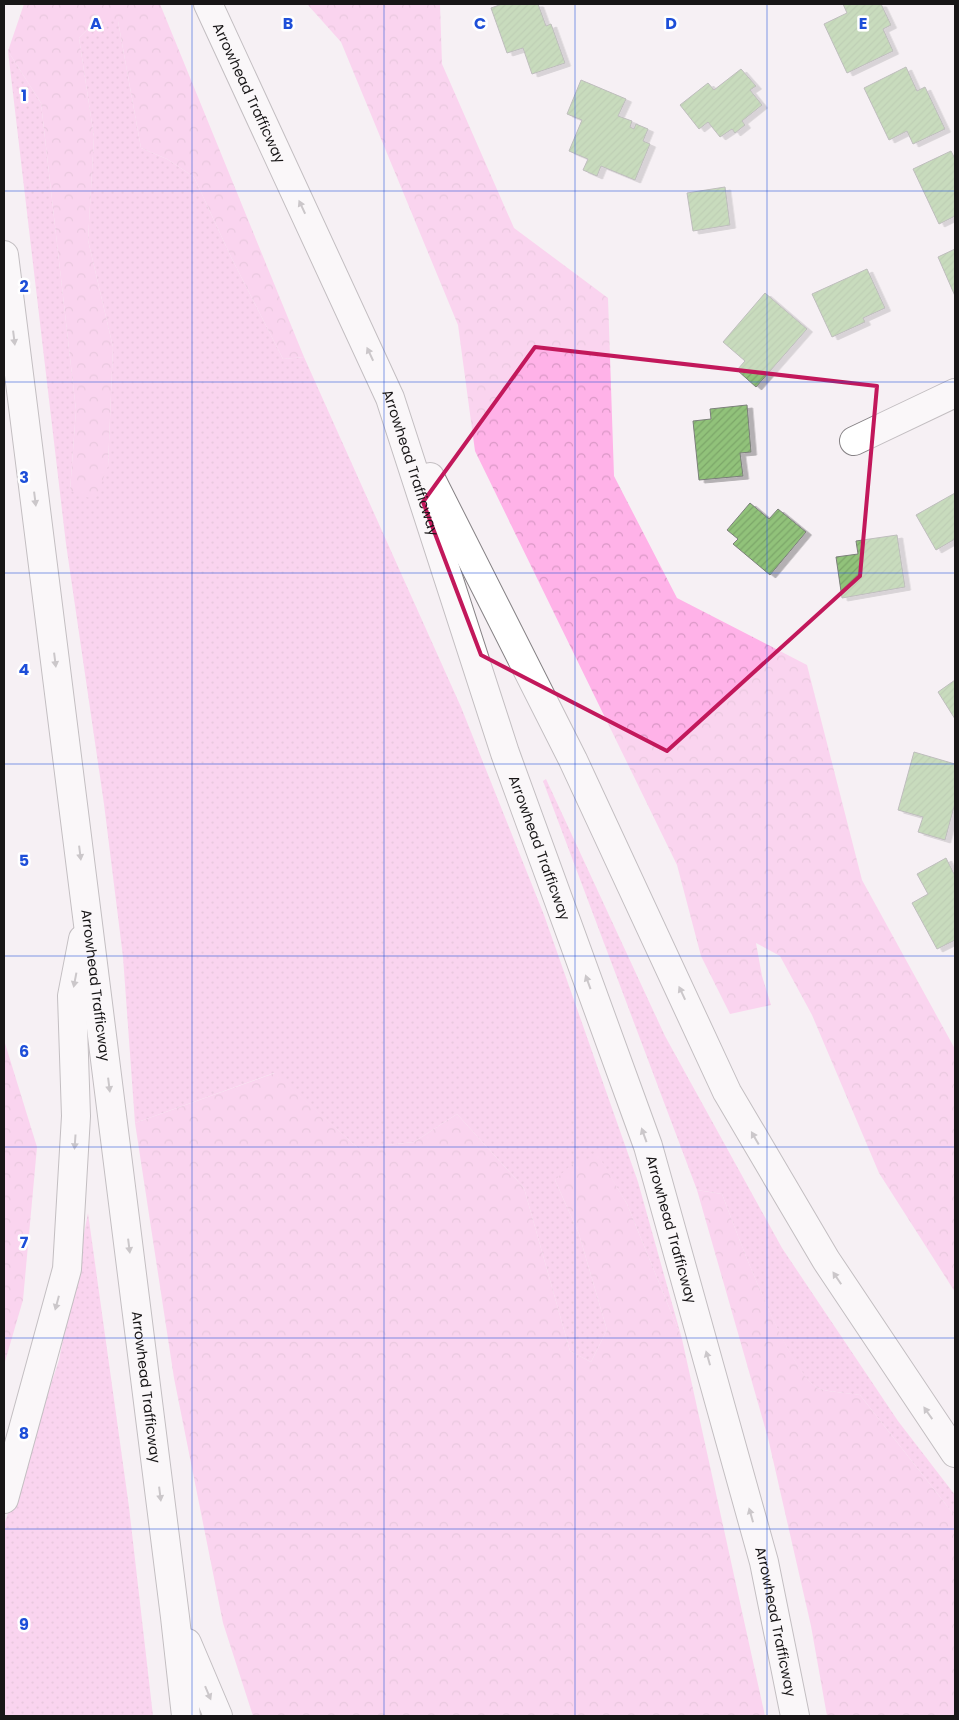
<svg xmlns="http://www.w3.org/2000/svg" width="959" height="1720" viewBox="0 0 959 1720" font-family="Poppins,sans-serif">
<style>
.grass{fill:url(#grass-dots)}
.forest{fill:url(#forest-crowns)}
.building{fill:url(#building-hatch);stroke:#7b7f7a;filter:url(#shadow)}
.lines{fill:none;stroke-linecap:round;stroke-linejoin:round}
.minor-casing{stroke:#868285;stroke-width:30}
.highway-casing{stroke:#868285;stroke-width:30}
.minor{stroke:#fff;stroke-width:28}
.highway{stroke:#fff;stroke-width:28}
.oneway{fill:#979697}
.marked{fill:none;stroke:#c2185b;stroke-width:4;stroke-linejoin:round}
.grid{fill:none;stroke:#1d4ed8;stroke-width:1;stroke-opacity:0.55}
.labels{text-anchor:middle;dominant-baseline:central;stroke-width:5;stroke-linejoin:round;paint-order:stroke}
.street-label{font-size:14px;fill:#181617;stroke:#fff}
.grid-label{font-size:16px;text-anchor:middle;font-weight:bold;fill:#1d4ed8;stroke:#fff;stroke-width:5;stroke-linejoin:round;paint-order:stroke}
</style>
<defs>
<pattern id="grass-dots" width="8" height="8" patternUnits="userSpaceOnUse" patternTransform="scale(1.25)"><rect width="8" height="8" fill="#ffb2e8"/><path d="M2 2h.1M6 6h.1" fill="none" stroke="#da98c6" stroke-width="1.8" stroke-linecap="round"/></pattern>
<pattern id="forest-crowns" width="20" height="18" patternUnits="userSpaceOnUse" patternTransform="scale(1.25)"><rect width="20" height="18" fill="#ffb2e8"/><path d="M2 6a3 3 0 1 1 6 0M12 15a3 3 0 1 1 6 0" fill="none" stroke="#da98c6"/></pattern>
<pattern id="building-hatch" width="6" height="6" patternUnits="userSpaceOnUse" patternTransform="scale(1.25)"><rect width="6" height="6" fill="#91c27a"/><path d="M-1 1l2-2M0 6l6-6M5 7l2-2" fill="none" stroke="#7ca669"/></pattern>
<filter id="shadow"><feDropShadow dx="5.5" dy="3" stdDeviation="0" flood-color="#0004"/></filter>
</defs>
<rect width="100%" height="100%" fill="#f6f0f4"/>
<g class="grass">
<polygon points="96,21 118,21 141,148 167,159 194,177 231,257 283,359 304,357 461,707 544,915 638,1182 682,1339 627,1204 598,1156 555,1180 579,1234 607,1330 591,1362 570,1351 524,1188 457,1114 414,1142 358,1148 274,1073 135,1123 123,957 104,804 66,544 8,51 41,103 76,410 70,491 108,466 113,347 88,240 94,137 79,38"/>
<path d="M 546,779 L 665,1036 L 782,1248 L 898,1421 L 955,1495 L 955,1516 L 860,1395 C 849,1393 826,1392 818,1388 C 788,1374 736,1230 722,1194 L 697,1190 L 543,781 Z"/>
<polygon points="88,1213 129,1507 153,1716 4,1716 4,1525 59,1360"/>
</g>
<g class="forest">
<polygon points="24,4 160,4 304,357 283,359 231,257 194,177 167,159 141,148 118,21 96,21 79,38 94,137 88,240 113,347 108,466 95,500 70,491 76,410 41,103 8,51"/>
<polygon points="307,4 440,4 442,64 514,228 608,298 614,476 677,598 807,665 862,880 955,1049 955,1292 879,1173 812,1015 780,956 756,943 762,976 771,1005 730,1014 701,956 677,865 475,451 458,325 341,42"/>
<polygon points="4,1040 37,1147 23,1300 4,1365"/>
<polygon points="275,1073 358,1148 414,1142 457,1114 524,1188 570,1351 591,1362 607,1330 579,1234 555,1180 571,1165 598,1155 627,1204 682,1339 765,1716 253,1716 223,1623 174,1378 135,1123"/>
<path d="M 697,1190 L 722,1194 C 736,1230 788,1373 818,1388 C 826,1392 850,1393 860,1395 L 955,1516 L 955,1716 L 827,1716 L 811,1626 L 768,1438 Z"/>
</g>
<g class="building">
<polygon points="502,4 538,4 546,26 551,24 565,63 532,74 523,48 507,53 491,8"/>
<polygon points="843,4 881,4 891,25 883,29 893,51 847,73 824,24 847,13"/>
<polygon points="906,67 917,91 925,87 945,129 913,144 907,131 889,140 864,88"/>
<polygon points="741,69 756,86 750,90 762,105 742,121 745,125 735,133 732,129 720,137 708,122 699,129 680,105 708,83 714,90"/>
<polygon points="581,80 626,99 618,116 632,121 630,127 634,129 636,124 648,129 643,141 650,144 635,180 601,166 597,176 583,170 588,159 569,151 582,120 567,114"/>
<polygon points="951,151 955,159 955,216 939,224 913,169"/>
<polygon points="725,187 730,225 693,231 687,193"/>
<polygon points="955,249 955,296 938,257"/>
<polygon points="867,269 885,308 863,318 865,322 832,337 812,294"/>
<polygon points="765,293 807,329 756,387 737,370 745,361 723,342"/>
<polygon points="747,405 751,452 740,453 743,476 699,480 693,421 711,419 710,409"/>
<polygon points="955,493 955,539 936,550 916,515"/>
<polygon points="750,503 769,519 778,509 806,532 770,575 733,544 738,539 727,530"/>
<polygon points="897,535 905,587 842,598 836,557 858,554 856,541"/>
<polygon points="955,680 955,719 938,692"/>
<polygon points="914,752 955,764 955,803 945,840 918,832 923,817 898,810"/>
<polygon points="946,858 955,876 955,940 937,949 912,903 928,894 917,874"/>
</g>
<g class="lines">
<g class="minor-casing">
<polyline id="minor" points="854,441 955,393"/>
</g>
<g class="highway-casing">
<g id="highway">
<path id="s1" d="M 208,4 L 390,398 L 505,753 L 648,1146 L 764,1562 L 795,1716"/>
<path id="s2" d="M 4,255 L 175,1617 L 186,1716"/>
<polyline points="430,477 573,760 727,1092 826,1260 955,1453"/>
<polyline points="4,1499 67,1269 76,1116 72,996 83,939"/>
<polyline points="187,1643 218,1716"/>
</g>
</g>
<use href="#minor" class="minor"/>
<use href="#highway" class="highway"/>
</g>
<defs><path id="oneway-solid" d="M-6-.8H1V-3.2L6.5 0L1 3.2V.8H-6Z" transform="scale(1.25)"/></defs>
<g class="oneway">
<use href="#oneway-solid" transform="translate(302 207) rotate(-115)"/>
<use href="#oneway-solid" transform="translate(14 338) rotate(83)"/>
<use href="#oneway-solid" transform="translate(370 354) rotate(-115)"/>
<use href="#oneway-solid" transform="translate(35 499) rotate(83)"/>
<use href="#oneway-solid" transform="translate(55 660) rotate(83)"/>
<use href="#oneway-solid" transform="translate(80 853) rotate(83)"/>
<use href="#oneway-solid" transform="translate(75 980) rotate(101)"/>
<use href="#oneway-solid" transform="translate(588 982) rotate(-110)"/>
<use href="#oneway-solid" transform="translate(682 993) rotate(-115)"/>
<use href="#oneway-solid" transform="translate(109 1085) rotate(83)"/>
<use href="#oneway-solid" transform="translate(644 1135) rotate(-110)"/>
<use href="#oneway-solid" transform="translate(755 1138) rotate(-120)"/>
<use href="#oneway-solid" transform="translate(75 1142) rotate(94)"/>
<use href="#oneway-solid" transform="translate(129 1246) rotate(83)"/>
<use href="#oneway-solid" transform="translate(837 1278) rotate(-124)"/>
<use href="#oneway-solid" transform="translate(57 1303) rotate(105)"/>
<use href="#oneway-solid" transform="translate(708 1358) rotate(-106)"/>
<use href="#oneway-solid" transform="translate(928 1413) rotate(-125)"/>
<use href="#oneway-solid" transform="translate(160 1494) rotate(83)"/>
<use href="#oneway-solid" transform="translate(751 1515) rotate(-106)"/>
<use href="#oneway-solid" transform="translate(208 1693) rotate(67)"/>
</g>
<path d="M0 0H959V1720H0ZM 535,347 L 877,386 L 860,576 L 667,751 L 481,655 L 423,502 Z" fill="#f6f0f4" fill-opacity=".55" fill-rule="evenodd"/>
<path class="marked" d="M 535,347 L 877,386 L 860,576 L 667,751 L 481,655 L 423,502 Z"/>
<path class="grid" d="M 192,4 L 192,1716M 384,4 L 384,1716M 575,4 L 575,1716M 767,4 L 767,1716M 4,191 L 955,191M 4,382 L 955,382M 4,573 L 955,573M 4,764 L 955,764M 4,956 L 955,956M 4,1147 L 955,1147M 4,1338 L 955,1338M 4,1529 L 955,1529"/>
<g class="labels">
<g class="street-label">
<text stroke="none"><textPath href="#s1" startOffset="98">Arrowhead Trafficway</textPath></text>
<text stroke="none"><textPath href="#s1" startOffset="502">Arrowhead Trafficway</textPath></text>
<text stroke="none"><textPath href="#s1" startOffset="908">Arrowhead Trafficway</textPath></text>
<text stroke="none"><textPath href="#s2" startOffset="736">Arrowhead Trafficway</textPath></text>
<text stroke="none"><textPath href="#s1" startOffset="1312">Arrowhead Trafficway</textPath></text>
<text stroke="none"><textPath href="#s2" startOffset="1141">Arrowhead Trafficway</textPath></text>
<text stroke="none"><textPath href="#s1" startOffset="1718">Arrowhead Trafficway</textPath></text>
</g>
</g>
<g class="grid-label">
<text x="96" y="29">A</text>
<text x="288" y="29">B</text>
<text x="480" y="29">C</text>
<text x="671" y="29">D</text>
<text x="863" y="29">E</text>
<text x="24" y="101">1</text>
<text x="24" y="292">2</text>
<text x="24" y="483">3</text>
<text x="24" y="675">4</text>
<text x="24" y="866">5</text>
<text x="24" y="1057">6</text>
<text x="24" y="1248">7</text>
<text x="24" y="1439">8</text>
<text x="24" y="1630">9</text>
</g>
<rect width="959" height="1720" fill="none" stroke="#181617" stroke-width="10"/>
</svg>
